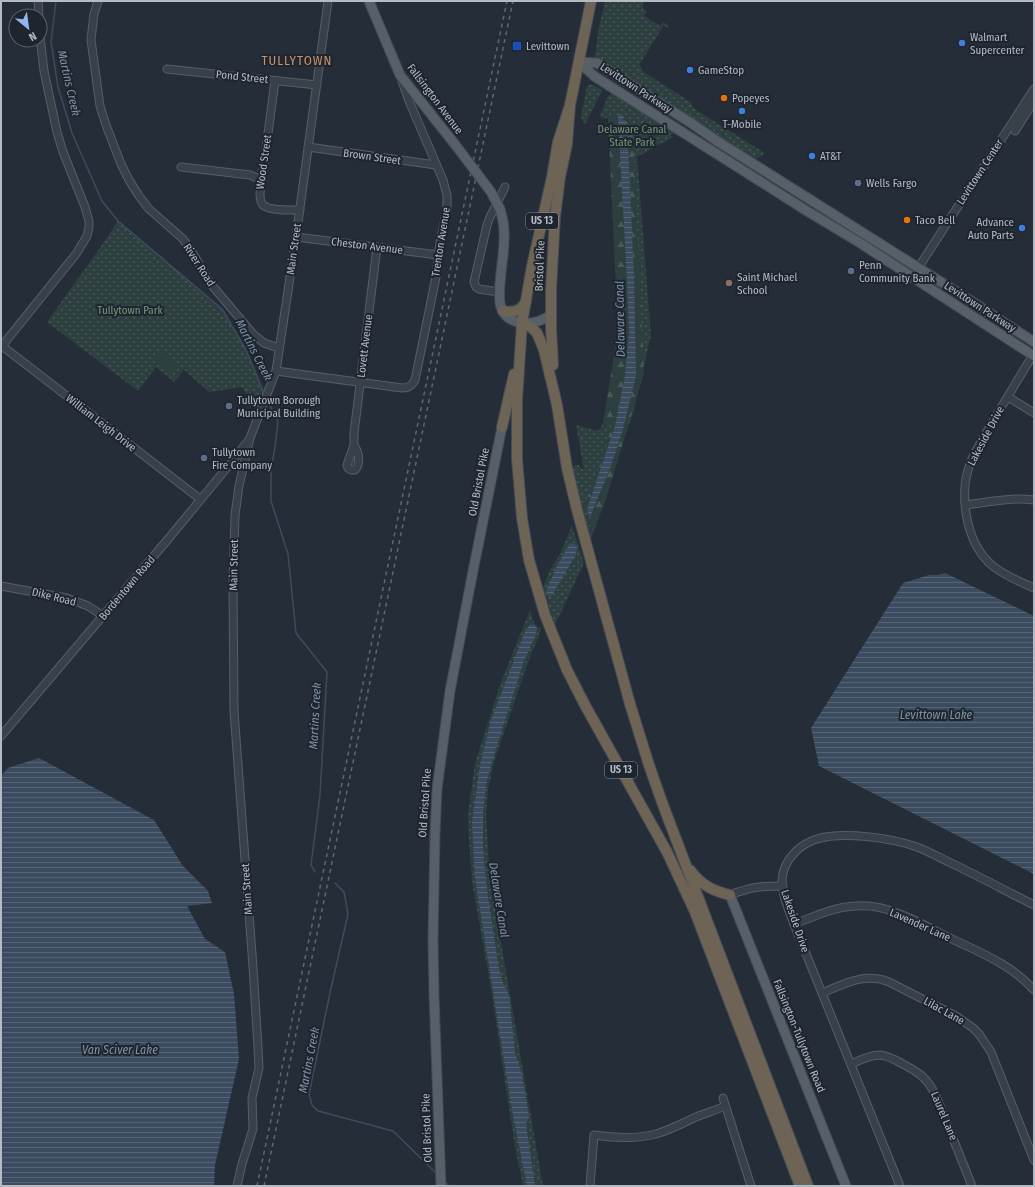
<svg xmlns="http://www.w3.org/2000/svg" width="1035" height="1187" viewBox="0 0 1035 1187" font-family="'Fira Sans Condensed',sans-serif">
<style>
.grass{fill:url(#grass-dots)}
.forest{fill:url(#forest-firs)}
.pitch{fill:#2d3f3f}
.water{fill:url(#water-rules)}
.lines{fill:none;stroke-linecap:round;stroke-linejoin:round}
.stream{stroke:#3c4c60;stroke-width:1.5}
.minor-casing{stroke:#575e67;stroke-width:9}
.major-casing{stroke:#424952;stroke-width:11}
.highway-casing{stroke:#444b54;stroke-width:12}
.minor{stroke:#384049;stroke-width:7}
.major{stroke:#575f69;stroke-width:9}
.highway{stroke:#6e6456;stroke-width:10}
.rail{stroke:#5f6773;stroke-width:1.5;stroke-dasharray:4 4;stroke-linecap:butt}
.major-bridge-casing{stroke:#424952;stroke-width:11;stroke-linecap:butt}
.major-bridge{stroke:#575f69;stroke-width:9}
.shop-dot{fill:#3f7fe0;stroke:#1e252e;stroke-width:1.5}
.transit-dot{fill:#1a4fb4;stroke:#1e252e;stroke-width:1.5}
.food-dot{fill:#e8710a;stroke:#1e252e;stroke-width:1.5}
.service-dot{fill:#5c6f8a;stroke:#1e252e;stroke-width:1.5}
.education-dot{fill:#8d6e63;stroke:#1e252e;stroke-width:1.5}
.labels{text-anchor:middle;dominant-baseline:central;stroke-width:4;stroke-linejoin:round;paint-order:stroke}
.shield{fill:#1e252e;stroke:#878e98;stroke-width:1}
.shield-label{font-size:10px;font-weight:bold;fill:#b4bbc5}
.poi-label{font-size:11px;fill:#b4bbc5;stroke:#1e252e;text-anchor:start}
.street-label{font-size:11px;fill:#b4bbc5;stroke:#1e252e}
.park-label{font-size:11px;fill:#74987c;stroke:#1e252e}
.water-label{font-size:12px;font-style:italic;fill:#7f92aa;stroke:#1e252e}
.quarter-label{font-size:13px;letter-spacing:1px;fill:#c8926c;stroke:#1e252e}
</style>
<defs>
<pattern id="grass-dots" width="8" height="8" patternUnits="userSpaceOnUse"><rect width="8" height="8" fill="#2d3f3f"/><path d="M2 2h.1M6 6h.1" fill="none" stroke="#495959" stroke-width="1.8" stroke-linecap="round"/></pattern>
<pattern id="forest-firs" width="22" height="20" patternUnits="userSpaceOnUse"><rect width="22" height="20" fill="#2d3f3f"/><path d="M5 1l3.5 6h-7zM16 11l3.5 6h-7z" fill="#495959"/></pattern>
<pattern id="water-rules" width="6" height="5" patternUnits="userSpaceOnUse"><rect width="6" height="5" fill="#3c4c60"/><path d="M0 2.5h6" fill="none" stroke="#566475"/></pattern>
</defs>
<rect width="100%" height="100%" fill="#252e38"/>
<g class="grass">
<path d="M 605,1 L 643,1 L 643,8 L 647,11 L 644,16 L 660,26 L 663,22 L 669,26 L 668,28 L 664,25 L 639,65 L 642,68 L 642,71 L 689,101 L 696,110 L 765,153 C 761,157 757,158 751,158 L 595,58 L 595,56 L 599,27 Z"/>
<polygon points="591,84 601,89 602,91 585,124 584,124 581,117 587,86"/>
<polygon points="612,94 616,94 678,134 669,134 673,137 637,157 651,335 633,413 601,505 590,521 591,539 590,539 572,466 578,465 584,470 576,425 597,431 601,428 603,423 604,423 618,352 619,300 611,117 602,119 600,116 608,96"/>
<polygon points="118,221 222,309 246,350 263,391 257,408 242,387 209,392 184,370 174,382 156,367 138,391 47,322 102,245"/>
<polygon points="572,526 584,563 555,625 543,587 550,570 559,556"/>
<polygon points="530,610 535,626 541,628 539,635 539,637 532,651 494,762 488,790 486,815 490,879 543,1186 523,1186 515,1147 491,988 472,882 469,840 468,814 475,763 500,685"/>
</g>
<g class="forest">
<polygon points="618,116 627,280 629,333 625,376 615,426 587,511 584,506 602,459 612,426 603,423 618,331 608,118"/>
<polygon points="632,119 644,373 607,496 591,539 590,517 611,466 623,429 636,376 634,277 627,121"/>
</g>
<polygon class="pitch" points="161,353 178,367 172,375 154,361"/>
<g class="water">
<polygon points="621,114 623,116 624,118 622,118 622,119 627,121 634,277 636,376 623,429 611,466 590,517 587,511 588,506 615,426 625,376 629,333 627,280 618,116 618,115"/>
<polygon points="570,543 575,544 577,547 576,555 552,595 549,597 546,591 557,566"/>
<polygon points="945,573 1034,616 1034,874 819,766 811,728 903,583 929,575 937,575"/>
<polygon points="533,624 535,625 537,628 536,634 524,661 494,755 486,784 483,813 483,847 486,882 498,964 503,983 509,995 515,1053 522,1074 529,1117 526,1124 535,1186 527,1186 512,1110 478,897 475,877 472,822 480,765 491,720 524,634 528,627"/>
<polygon points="39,758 154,820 183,866 208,891 212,903 187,906 205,939 225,952 234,994 239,1059 215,1165 214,1186 1,1186 1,776 8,768"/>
</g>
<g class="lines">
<g class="stream">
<polyline points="56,1 51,42 58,87 72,133 102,201 118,221 222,309 246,350 264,393"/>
<polyline points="267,400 278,421 276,440 271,472 271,501 288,554 296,633 327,672 320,795 311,865 315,872"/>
<polyline points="335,883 344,892 348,914 330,993 309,1094 312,1105 318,1111 393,1131 436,1173"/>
<polyline points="445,1182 449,1186"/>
</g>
<g class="minor-casing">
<g id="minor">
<polyline points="38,1 39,16"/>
<polyline points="98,1 94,14 91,40 100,106 106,125 121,164 129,180 139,196 149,209 183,239 191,250 210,283 253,334 264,343 279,348"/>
<polyline points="167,69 317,85"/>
<path d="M 275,81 L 260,193 C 260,197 260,202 263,205 C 269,211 292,210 300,210"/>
<polyline points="1015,131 1034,101"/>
<polyline points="308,147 436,165"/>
<polyline points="181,167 250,175 262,180"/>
<polyline points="296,237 438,255"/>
<polyline points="913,279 919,269 922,262 1034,89"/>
<polyline points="499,292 479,289 476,287 474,282 487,225 490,217 505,187"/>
<polyline points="1,345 200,499"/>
<polyline points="2,346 76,254 87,236 89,227 89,221 85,207 63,152 57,132 44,71 40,37"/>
<path d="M 1034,353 C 1020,376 1007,398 993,421 C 986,434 977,447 971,461 C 958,493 965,544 994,567 C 1006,576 1020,582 1034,588"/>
<path d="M 276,371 L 402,388 C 409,388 411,386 415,380 L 436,277 L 440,242 L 447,210 L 447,195 L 443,180 L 409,101 L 402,81"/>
<polyline points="1008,397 1034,413"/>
<path d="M 354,445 L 347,465 L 348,468 L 351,470 L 355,470 C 361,463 359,452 354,445 L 354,433 L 377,247"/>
<path d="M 966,505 C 988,502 1012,497 1034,500"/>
<polyline points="1,586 67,598 88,606 103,616"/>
<polyline points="1,736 169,538 230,464 248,441"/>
<path d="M 730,895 C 750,887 761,886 783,886"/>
<path d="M 794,924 C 814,917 833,907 855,906 C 868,905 882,907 894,912 C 914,918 933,930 952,939 C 981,953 1012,965 1034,990"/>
<path d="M 822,993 C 844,984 865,972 889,982 L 956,1016 L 973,1028 L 979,1034 L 991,1052 L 1034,1160"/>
<path d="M 851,1064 C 860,1060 870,1055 880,1055 C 888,1056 894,1059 901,1063 C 918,1072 927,1077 936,1096 L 972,1186"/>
<polyline points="723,1098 751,1186"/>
<polyline points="237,1186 242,1164 253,1129 252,1098 259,1068 258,1047 253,967 234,711 233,583 235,515 239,486 250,438 276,371 296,237 328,1"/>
<path d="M 590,1186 L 594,1135 C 614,1138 636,1139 656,1134 C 670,1130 683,1123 696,1117 C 706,1113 716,1110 725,1106"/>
<path d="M 900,1186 L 794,924 C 789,911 782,895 782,880 C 783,861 799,844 817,839 C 842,831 892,838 917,847 C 930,852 942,859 955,865 C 982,878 1008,892 1034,905"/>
</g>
</g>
<g class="major-casing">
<g id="major">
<polyline points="369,1 400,75 457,147"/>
<polyline points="579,62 594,76 608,85 807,211 857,241 1034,356"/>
<polyline points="579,62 597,63 691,123 717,141 968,299 1034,342"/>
<path d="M 500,209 C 503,219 505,229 504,240 C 504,251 502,262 501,273 C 499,294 494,319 522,323 C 533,324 542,321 551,315"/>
<polyline points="730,895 846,1186"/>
<polyline points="441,1186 434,995 433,940 435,834 437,789 450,691 473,571 502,427"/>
</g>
</g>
<g class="highway-casing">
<g id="highway">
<polyline points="570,105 558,142 552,177 532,266 522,323 517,400 517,459 522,518 529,560 545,615 567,670 586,707 667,852 695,912 800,1186"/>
<path d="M 503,311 C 512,313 522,311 526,301"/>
<polyline points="522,323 531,327 537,333 544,350 557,405 567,468 577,510 630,704 649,765 663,805 808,1186"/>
<polyline points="553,365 551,328 551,289 555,217 560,177 567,144 570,105 591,1"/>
<polyline points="502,427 514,374"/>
<path d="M 690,870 C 701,885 713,891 730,895"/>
</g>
</g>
<use href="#minor" class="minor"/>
<use href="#major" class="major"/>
<use href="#highway" class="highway"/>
<g class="rail">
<polyline points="257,1186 507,1"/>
<polyline points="264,1186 513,1"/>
</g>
<g class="major-bridge-casing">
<polyline id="major-bridge" points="457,147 491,192 500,209"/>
</g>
<use href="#major-bridge" class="major-bridge"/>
</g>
<g class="shop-dot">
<circle cx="962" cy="43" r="4"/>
<circle cx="690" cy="70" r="4"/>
<circle cx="742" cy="111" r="4"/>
<circle cx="812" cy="156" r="4"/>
<circle cx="1022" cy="228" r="4"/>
</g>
<rect class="transit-dot" x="512" y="41" width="10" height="10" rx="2"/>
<g class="food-dot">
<circle cx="724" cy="98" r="4"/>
<circle cx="907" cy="220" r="4"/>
</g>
<g class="service-dot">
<circle cx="858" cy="183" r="4"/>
<circle cx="851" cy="271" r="4"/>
<circle cx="229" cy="406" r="4"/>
<circle cx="204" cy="458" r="4"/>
</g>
<circle class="education-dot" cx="729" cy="283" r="4"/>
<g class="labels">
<g class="shield">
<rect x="526" y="213" width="32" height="16" rx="3"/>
<rect x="605" y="762" width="32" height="16" rx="3"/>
</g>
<g class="shield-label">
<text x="542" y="221">US 13</text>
<text x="621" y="770">US 13</text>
</g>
<g class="poi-label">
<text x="970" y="37">Walmart<tspan x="970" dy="13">Supercenter</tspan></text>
<text x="526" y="46">Levittown</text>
<text x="698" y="70">GameStop</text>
<text x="732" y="98">Popeyes</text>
<text x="742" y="124" text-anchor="middle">T-Mobile</text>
<text x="820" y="156">AT&amp;T</text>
<text x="866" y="183">Wells Fargo</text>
<text x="915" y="220">Taco Bell</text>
<text x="1014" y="222" text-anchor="end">Advance<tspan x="1014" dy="13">Auto Parts</tspan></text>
<text x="859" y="265">Penn<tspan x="859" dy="13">Community Bank</tspan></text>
<text x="737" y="277">Saint Michael<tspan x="737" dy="13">School</tspan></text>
<text x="237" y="400">Tullytown Borough<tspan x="237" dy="13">Municipal Building</tspan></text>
<text x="212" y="452">Tullytown<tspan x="212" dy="13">Fire Company</tspan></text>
</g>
<g class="street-label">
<text transform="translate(242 77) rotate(6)">Pond Street</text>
<text transform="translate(636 88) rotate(33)">Levittown Parkway</text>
<text transform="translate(435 99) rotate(53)">Fallsington Avenue</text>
<text transform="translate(372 157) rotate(8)">Brown Street</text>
<text transform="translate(264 162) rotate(-82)">Wood Street</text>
<text transform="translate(980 172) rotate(-57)">Levittown Center</text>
<text transform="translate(441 242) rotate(-81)">Trenton Avenue</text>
<text transform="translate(367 246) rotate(7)">Cheston Avenue</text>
<text transform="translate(294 249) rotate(-82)">Main Street</text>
<text transform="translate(199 265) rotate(57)">River Road</text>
<text transform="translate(540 266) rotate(-88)">Bristol Pike</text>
<text transform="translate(980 307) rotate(33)">Levittown Parkway</text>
<text transform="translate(365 346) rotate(-83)">Lovett Avenue</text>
<text transform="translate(101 423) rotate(38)">William Leigh Drive</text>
<text transform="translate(986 436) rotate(-62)">Lakeside Drive</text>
<text transform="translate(479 482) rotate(-79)">Old Bristol Pike</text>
<text transform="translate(234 565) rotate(-89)">Main Street</text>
<text transform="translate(127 588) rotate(-50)">Bordentown Road</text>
<text transform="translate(54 597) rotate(14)">Dike Road</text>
<text transform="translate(425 803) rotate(-86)">Old Bristol Pike</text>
<text transform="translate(247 889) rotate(-94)">Main Street</text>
<text transform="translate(795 921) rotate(71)">Lakeside Drive</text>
<text transform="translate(920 925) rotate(24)">Lavender Lane</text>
<text transform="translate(944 1011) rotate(29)">Lilac Lane</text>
<text transform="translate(799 1036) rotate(68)">Fallsington-Tullytown Road</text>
<text transform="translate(944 1116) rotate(67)">Laurel Lane</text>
<text transform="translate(427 1128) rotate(-92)">Old Bristol Pike</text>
</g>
<g class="park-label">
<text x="632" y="129">Delaware Canal<tspan x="632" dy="13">State Park</tspan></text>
<text x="130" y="310">Tullytown Park</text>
</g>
<g class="water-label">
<text transform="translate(69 83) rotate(77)">Martins Creek</text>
<text transform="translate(620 319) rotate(-91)">Delaware Canal</text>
<text transform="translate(254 350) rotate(63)">Martins Creek</text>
<text x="936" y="715">Levittown Lake</text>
<text transform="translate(315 716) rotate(-87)">Martins Creek</text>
<text transform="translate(499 900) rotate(81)">Delaware Canal</text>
<text x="120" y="1050">Van Sciver Lake</text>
<text transform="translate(309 1060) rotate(-79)">Martins Creek</text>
</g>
<g class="quarter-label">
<text x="297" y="60">TULLYTOWN</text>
</g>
</g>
<rect width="1035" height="1187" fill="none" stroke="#b4bbc5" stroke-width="4"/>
<g transform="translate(28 28) rotate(151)"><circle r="19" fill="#1e252e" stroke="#5a616a"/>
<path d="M0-3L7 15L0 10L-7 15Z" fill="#92b6ec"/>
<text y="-6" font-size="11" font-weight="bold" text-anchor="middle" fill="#b4bbc5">N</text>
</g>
</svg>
